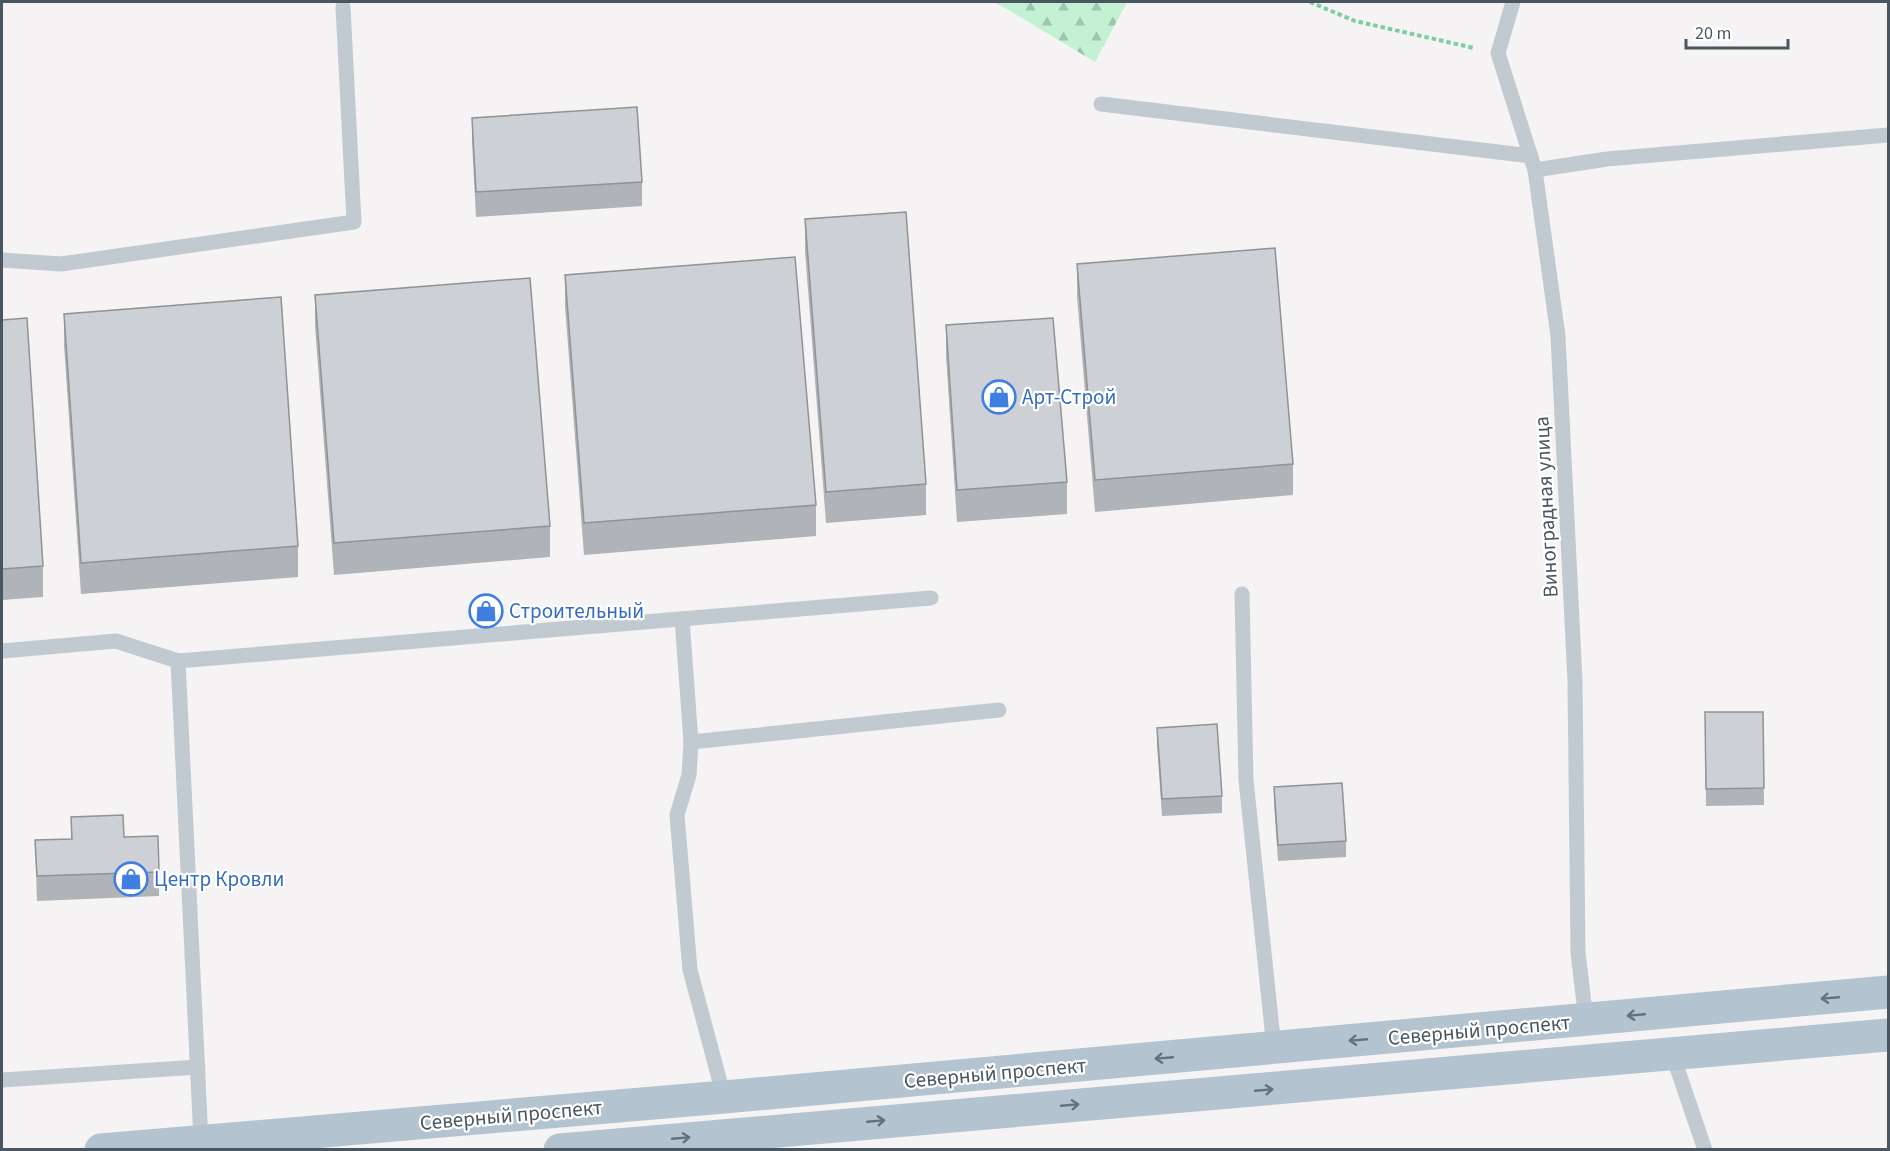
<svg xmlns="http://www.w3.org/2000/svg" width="1890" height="1151" viewBox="0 0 1890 1151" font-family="'Source Sans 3',sans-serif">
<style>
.forest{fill:url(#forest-firs)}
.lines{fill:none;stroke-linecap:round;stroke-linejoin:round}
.path{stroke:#7ccea1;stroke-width:4;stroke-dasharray:4.5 3;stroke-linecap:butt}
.lane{stroke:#c1cad1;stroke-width:15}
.primary{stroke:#b3c3d0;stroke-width:33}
.wall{fill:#b0b3b7}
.building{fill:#cdd0d5;stroke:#909295;stroke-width:1.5}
.oneway{stroke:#64727c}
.labels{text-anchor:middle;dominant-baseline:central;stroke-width:4.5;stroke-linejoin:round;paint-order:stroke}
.shop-label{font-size:21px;fill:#366cbe;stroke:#fff;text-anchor:start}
.street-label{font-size:21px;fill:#4a5760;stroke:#fff}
</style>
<defs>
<pattern id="forest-firs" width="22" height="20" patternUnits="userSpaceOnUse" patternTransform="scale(1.5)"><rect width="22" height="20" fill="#c4f0d3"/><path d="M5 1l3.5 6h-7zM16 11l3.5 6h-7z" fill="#a1c5af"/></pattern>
</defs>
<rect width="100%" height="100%" fill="#f5f3f3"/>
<polygon class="forest" points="995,2 1127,2 1095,62"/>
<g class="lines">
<polyline class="path" points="1310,2 1355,21 1474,48"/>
<g class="lane">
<polyline points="1513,2 1498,53 1535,170 1558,336 1575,681 1578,953 1586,1020"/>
<polyline points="1101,104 1531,156"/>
<polyline points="1535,170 1607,159 1888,135"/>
<polyline points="2,260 61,264 354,222 343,7"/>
<polyline points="1242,594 1246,780 1274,1048"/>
<polyline points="682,619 691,742"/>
<polyline points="2,651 116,641 178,661 201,1141"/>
<polyline points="178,661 931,598"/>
<polyline points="1673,1056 1705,1150"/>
<polyline points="2,1080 198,1067"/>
<polyline points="724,1097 690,970 677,815 689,775 691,742 999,710"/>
</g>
<g class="primary">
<polyline points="101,1150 724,1097 1888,992"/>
<polyline points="560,1150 1888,1035"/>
</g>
</g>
<g class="wall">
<polygon points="472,118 642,182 642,206 476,217 472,142"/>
<polygon points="805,219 926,484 926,515 826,523 805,251"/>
<polygon points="1077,264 1293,464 1293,495 1095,512 1077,296"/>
<polygon points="565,275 816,505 816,536 584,555 565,306"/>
<polygon points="315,295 550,526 550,557 334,575 315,326"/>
<polygon points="64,314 298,546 298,577 81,594 64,345"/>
<polygon points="2,320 43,566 43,597 2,600"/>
<polygon points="946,325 1067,482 1067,514 957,522 946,356"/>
<polygon points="1705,712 1763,712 1764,805 1706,806"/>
<polygon points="1157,728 1222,796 1222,813 1162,816 1157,745"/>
<polygon points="1274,787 1346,841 1346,857 1278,861 1274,804"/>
<polygon points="71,817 124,837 159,872 159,896 37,901 35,840 71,839"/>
</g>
<g class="building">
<polygon points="637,107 642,182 476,192 472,118"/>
<polygon points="906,212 926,484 826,492 805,219"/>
<polygon points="1275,248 1293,464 1095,480 1077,264"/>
<polygon points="795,257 816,505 584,523 565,275"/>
<polygon points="530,278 550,526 334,543 315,295"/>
<polygon points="281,297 298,546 81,563 64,314"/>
<polygon points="27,318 43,566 2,569 2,320"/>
<polygon points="1053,318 1067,482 957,490 946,325"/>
<polygon points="1705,712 1763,712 1764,788 1706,789"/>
<polygon points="1217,724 1222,796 1162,799 1157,728"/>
<polygon points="1342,783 1346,841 1278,845 1274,787"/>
<polygon points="123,815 124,837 158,836 159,872 37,876 35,840 72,839 71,817"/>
</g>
<defs><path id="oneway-shaft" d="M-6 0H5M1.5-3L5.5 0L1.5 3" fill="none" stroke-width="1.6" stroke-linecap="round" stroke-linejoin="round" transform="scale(1.5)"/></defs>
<g class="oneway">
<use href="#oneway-shaft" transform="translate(1830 998) rotate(175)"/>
<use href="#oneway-shaft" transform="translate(1636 1015) rotate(175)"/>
<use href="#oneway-shaft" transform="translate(1358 1040) rotate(175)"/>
<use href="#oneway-shaft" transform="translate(1164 1058) rotate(175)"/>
<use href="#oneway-shaft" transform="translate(1264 1090) rotate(-5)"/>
<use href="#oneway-shaft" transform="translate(1070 1105) rotate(-5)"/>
<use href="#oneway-shaft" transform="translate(876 1121) rotate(-5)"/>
<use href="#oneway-shaft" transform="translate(681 1138) rotate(-5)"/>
</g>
<defs>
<g id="shop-ring" transform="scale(1.725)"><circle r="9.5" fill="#fff" stroke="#3f7fe0" stroke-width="1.5"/><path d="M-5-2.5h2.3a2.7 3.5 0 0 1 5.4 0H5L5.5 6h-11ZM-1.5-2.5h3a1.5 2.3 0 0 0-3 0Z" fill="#3f7fe0"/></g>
</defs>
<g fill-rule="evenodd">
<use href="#shop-ring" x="999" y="397"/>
<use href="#shop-ring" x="486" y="611"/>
<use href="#shop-ring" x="131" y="879"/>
</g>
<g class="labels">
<g class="shop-label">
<text x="1022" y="397">Арт-Строй</text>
<text x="509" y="611">Строительный</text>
<text x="154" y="879">Центр Кровли</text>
</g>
<g class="street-label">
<text transform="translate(1546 507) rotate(-93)">Виноградная улица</text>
<text transform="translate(1479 1030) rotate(-5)">Северный проспект</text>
<text transform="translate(995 1073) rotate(-5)">Северный проспект</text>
<text transform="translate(511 1115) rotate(-5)">Северный проспект</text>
</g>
</g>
<rect width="1890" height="1151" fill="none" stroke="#4a5760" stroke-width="6"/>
<path d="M1686 39v9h102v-9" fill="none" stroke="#4a5760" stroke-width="3"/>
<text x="1695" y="39" font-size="18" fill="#4a5760" stroke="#ffffff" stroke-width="4.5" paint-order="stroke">20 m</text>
</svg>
